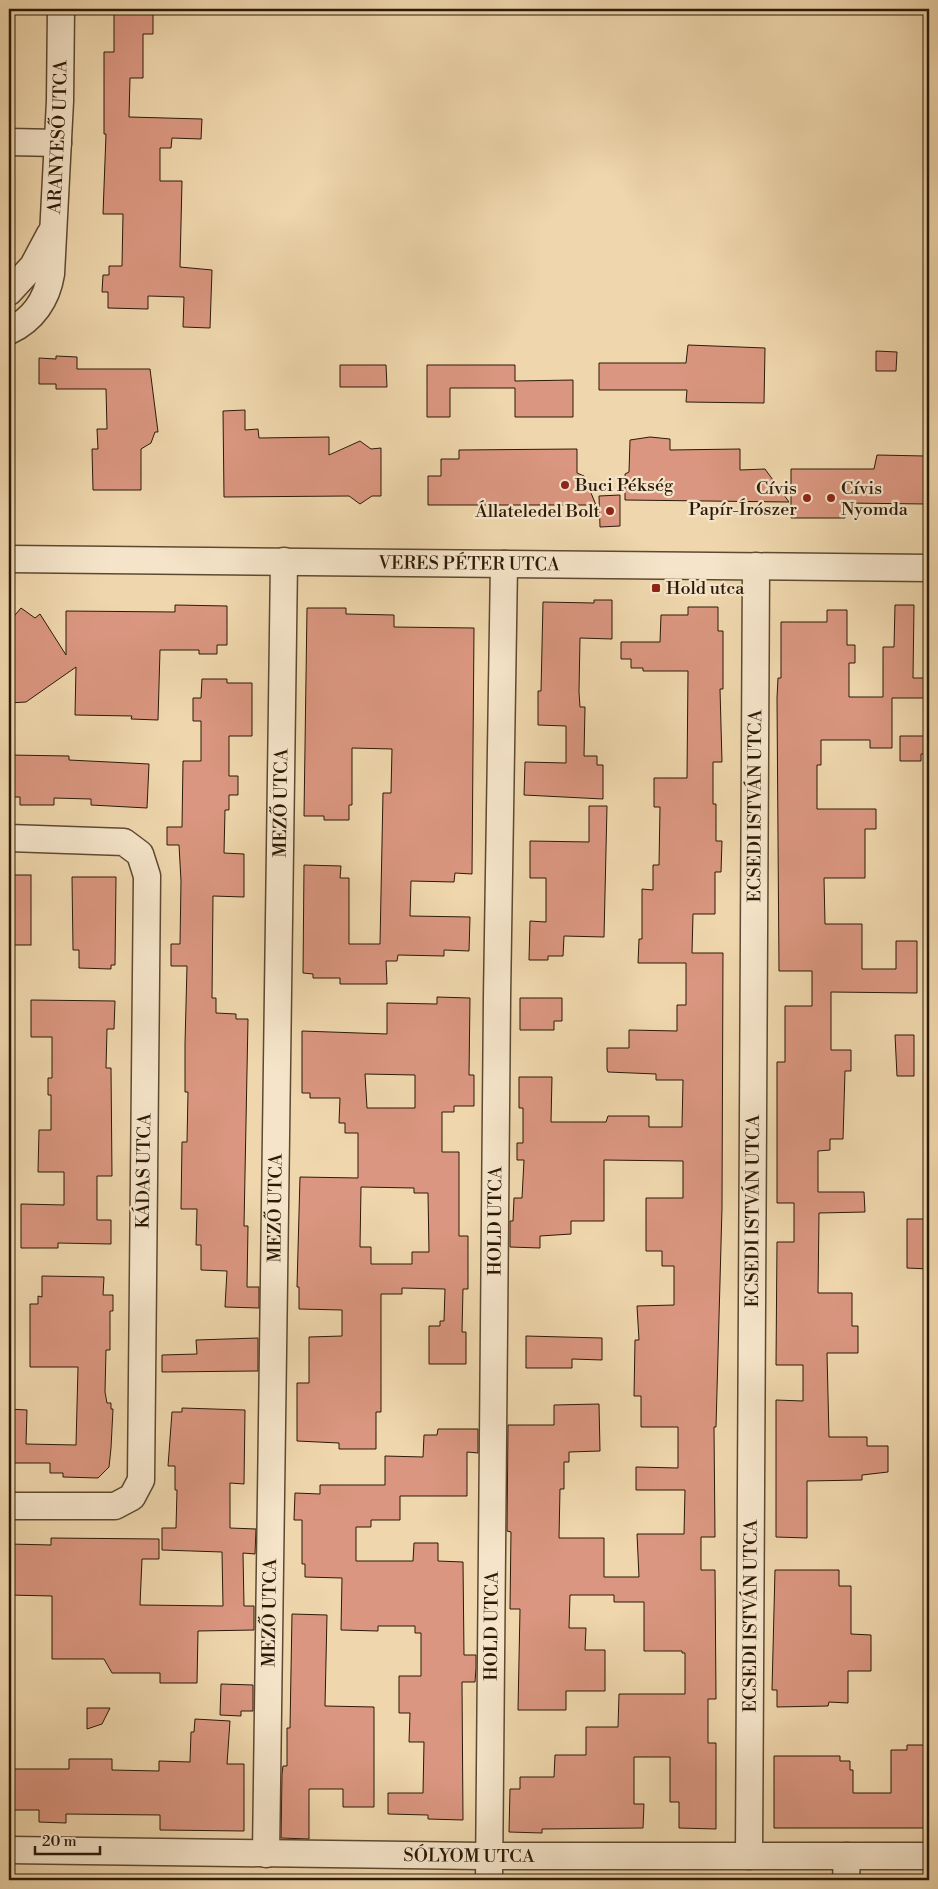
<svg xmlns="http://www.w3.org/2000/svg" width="938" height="1889" viewBox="0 0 938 1889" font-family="'Libre Bodoni',serif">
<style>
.building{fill:#da9680;stroke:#2c1a08;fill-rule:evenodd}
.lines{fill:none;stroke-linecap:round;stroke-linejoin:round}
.minor-casing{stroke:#5d4931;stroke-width:29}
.minor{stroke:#f5e4c9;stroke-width:26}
.poi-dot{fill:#8f2418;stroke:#f5e4c9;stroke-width:2}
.labels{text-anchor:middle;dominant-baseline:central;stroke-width:4.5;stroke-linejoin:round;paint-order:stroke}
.street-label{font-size:18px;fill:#2c1a08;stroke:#f5e4c9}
.poi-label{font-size:18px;fill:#2c1a08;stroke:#f5e4c9;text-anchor:start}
</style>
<rect width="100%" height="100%" fill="#efd6ac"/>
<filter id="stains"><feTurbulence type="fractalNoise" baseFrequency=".004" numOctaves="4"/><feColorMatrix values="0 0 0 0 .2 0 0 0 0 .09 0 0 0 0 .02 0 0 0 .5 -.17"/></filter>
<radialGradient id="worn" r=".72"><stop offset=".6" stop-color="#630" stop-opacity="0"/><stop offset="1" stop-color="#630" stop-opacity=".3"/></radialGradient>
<g class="building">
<polygon points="114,9 153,9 153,34 143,34 143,78 130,78 129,117 202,119 201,139 172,138 171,148 160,148 160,181 182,181 180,267 212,270 210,328 183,327 184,297 148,296 148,309 108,308 108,292 102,292 103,275 109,275 109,266 122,266 123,214 103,214 106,134 104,134 104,52 114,52"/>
<polygon points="688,345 765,348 764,403 686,402 687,390 599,390 599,363 686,363"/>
<polygon points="876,351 897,352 896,371 876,371"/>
<polygon points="56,356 77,357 77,369 150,369 158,432 155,432 151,443 141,449 141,490 93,490 92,449 98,449 97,429 107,429 106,389 56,389 56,384 39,384 39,358 56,359"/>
<polygon points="340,365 386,365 387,387 340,387"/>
<polygon points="427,365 515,365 515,381 573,380 573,417 515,417 515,388 450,388 450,417 427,417"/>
<polygon points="245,410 245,430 258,429 259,438 329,437 329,455 360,441 371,449 381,448 381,496 372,496 360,504 349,496 224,497 223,411"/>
<polygon points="650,437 670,439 670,450 740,449 740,470 765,469 789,502 625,500 625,474 629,472 630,440"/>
<polygon points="577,449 577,473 584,476 596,505 428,505 428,476 441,476 441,459 459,459 459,450"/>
<polygon points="877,455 925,456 926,504 845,503 845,518 791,518 791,469 874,469"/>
<polygon points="620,495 620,526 600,527 599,496"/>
<polygon points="594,600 612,600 612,639 580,638 579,692 580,707 585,707 584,756 597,756 597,765 603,765 603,799 524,795 525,762 566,763 566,726 538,725 538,691 541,691 543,602 594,603"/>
<polygon points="175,605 227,606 227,645 217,645 217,654 199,654 199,650 160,650 158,720 131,719 132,716 75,715 76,667 26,702 9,703 9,622 21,608 35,618 40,614 66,655 66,611 175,612"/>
<polygon points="895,605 914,605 913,678 929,678 929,698 892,698 892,748 870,748 870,740 821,740 821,765 817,765 817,809 876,809 876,829 865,829 865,878 824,878 825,924 862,924 862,969 896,969 896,941 917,941 917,993 831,992 831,1050 851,1050 851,1071 845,1071 843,1139 830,1139 830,1150 818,1151 818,1192 864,1192 865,1212 819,1213 818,1293 852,1293 852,1326 858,1326 858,1353 827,1353 829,1437 867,1437 867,1446 888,1446 888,1472 862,1475 862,1480 807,1481 807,1538 776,1537 776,1400 803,1401 803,1365 776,1365 777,1242 794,1242 794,1203 777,1203 777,1062 785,1062 785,1006 812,1006 812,971 779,971 777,698 778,678 781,678 781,622 827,622 827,610 847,610 847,645 855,645 855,663 849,663 849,697 883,697 883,647 894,647"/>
<polygon points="688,607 718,607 718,631 723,631 723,689 720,689 722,762 713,762 713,804 716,804 716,841 722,841 721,872 715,872 715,914 693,914 692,953 723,953 722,1208 716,1427 714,1427 715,1537 701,1537 701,1570 715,1570 716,1699 708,1699 708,1743 716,1743 716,1829 679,1828 679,1802 670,1802 670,1757 634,1757 634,1804 644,1804 643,1828 542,1829 542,1833 509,1832 510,1789 520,1789 520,1777 554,1777 555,1755 586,1755 586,1727 618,1727 619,1694 685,1694 685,1653 682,1653 682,1651 644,1651 644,1602 614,1602 614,1595 570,1595 569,1628 586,1628 585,1650 605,1650 605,1691 566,1691 566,1710 518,1710 520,1609 510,1609 511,1532 507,1531 508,1425 554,1425 554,1405 599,1404 600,1451 569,1452 569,1462 564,1462 564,1489 560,1489 559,1538 604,1538 604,1577 639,1577 637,1534 684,1534 685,1490 636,1490 636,1467 678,1468 678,1427 641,1427 641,1396 634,1396 635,1340 639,1340 637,1306 674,1305 674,1266 662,1266 662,1251 646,1251 646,1198 683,1198 683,1161 604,1160 604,1221 571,1221 571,1234 540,1236 540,1248 510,1247 510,1221 513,1221 514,1198 522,1198 524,1160 517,1160 517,1143 523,1143 523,1108 519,1108 519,1077 552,1077 551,1122 606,1122 608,1116 649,1116 649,1127 682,1127 683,1080 656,1080 656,1074 608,1072 607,1069 607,1048 629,1048 629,1030 677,1031 677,1005 686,1005 686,963 638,963 639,939 642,939 642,889 653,890 653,865 659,865 660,807 654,807 654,778 687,778 688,671 643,671 643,668 631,668 631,659 621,659 621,642 660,642 661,615 688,615"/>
<polygon points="307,608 346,608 346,614 394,615 394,627 474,628 472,874 455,873 454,882 411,881 410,916 470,917 469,951 444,950 444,956 398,955 397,961 386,961 387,984 340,984 340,978 313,978 313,974 303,973 304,865 341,866 340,878 349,878 349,944 380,944 383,793 391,793 392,749 352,748 352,805 349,805 349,820 324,820 324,816 304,816"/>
<polygon points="202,679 227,679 227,683 252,683 252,736 229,736 229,776 238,776 238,795 229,795 229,810 225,810 224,853 244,854 244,897 213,896 212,998 216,998 216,1013 236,1014 236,1019 248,1019 244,1226 248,1226 247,1287 259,1287 259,1308 225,1307 227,1271 201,1270 201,1245 196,1245 197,1209 181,1209 182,1142 187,1142 188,1092 185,1092 185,1044 187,966 171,966 171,944 180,944 181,881 179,845 167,845 167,827 182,827 183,761 201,761 201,721 193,721 193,698 201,698"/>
<polygon points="900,736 929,736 929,754 921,754 921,761 900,761"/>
<polygon points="9,755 69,756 69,760 149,764 147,808 91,805 91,799 54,798 54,805 20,805 20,797 9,797"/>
<polygon points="589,806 607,806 604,937 564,936 563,956 548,956 548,960 529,960 530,921 546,922 546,878 530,878 530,841 589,842"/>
<rect x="9" y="875" width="22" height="70"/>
<polygon points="72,877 116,877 115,965 111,965 111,969 79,968 79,950 73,950"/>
<path d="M 437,997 L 470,998 L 469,1075 L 474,1075 L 474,1106 L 454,1106 L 454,1112 L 442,1112 L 442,1152 L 459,1152 L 459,1236 L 468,1236 L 468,1289 L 463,1289 L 462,1332 L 466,1332 L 466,1364 L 429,1364 L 429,1326 L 440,1326 L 440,1321 L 444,1321 L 445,1289 L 402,1288 L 402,1294 L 381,1294 L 381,1412 L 376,1412 L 376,1449 L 339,1449 L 339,1443 L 297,1441 L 297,1383 L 309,1383 L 309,1337 L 342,1336 L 342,1310 L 299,1309 L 299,1287 L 297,1287 L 300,1177 L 358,1178 L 358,1133 L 345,1133 L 345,1123 L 339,1123 L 340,1098 L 310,1098 L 310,1093 L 302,1093 L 302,1031 L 387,1034 L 387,1003 L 437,1004 ZM 365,1074 L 415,1075 L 415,1108 L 367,1108 ZM 361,1187 L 414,1188 L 414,1193 L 428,1193 L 429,1252 L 412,1252 L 412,1264 L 371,1264 L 371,1247 L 360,1247 Z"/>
<polygon points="520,998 562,998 562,1021 554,1021 554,1030 520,1030"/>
<polygon points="31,1000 115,1001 114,1029 107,1029 106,1068 111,1068 112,1176 97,1176 97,1220 111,1220 111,1244 58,1243 58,1248 21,1248 21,1204 64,1205 64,1172 38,1172 39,1130 51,1130 51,1095 48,1095 48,1078 52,1078 52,1037 31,1037"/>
<polygon points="895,1035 914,1035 914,1076 897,1076"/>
<polygon points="907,1219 929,1219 929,1269 907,1268"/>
<polygon points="42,1276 104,1277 103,1295 113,1295 113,1311 110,1311 110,1350 106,1350 105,1392 107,1403 111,1403 111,1409 113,1409 111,1448 109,1467 98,1478 63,1477 63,1473 50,1473 50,1463 9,1463 9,1409 27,1410 26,1444 76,1445 78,1367 30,1367 30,1304 38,1304 38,1296 42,1297"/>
<polygon points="526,1336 602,1338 602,1360 572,1359 572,1368 526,1368"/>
<polygon points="258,1338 258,1371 162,1372 162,1355 197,1354 196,1340"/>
<polygon points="182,1408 245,1410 244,1484 230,1483 230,1528 256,1529 255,1554 243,1553 244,1606 254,1606 254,1630 198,1631 197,1683 160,1683 160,1673 112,1673 104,1659 52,1659 52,1596 9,1595 9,1544 51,1545 51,1538 159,1539 159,1559 142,1559 140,1605 223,1606 222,1552 162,1550 162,1528 176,1528 177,1490 175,1490 175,1466 168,1466 172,1412 182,1412"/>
<polygon points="438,1429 478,1429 478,1453 467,1452 467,1496 400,1496 400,1520 371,1520 371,1527 356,1527 356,1561 413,1561 414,1543 438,1543 438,1561 463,1562 464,1655 476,1655 476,1668 475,1682 462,1682 463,1820 428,1819 428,1815 388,1814 388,1793 423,1793 424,1742 409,1742 410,1713 399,1713 399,1676 421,1676 421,1633 415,1633 415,1626 378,1626 378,1631 341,1630 342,1578 305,1577 305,1564 302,1564 302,1520 294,1520 295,1493 320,1494 320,1485 385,1485 385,1456 423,1457 424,1435 437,1435"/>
<polygon points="775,1570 839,1570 839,1586 851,1586 851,1634 871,1635 871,1671 848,1671 848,1703 829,1702 828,1706 777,1707 777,1690 772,1690"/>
<polygon points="292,1614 327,1615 325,1706 374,1707 374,1807 343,1807 343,1789 309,1789 309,1839 281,1838 282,1774 283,1766 287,1766 287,1728 290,1728"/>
<polygon points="221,1684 253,1685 253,1711 241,1711 241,1716 220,1715"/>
<polygon points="87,1708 110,1708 102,1724 87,1729"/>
<polygon points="195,1719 230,1721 227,1764 244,1764 244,1831 160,1830 160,1815 66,1814 66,1823 39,1822 39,1810 9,1810 9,1769 69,1769 69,1759 112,1759 112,1770 159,1771 159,1761 190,1762 191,1732 194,1732"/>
<polygon points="907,1745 929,1745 929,1828 774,1828 774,1756 840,1756 840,1761 850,1761 850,1770 853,1770 853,1793 891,1793 891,1750 907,1750"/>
</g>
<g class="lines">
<g class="minor-casing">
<g id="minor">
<polyline points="9,142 58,143"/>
<polyline points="9,292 33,266 50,234"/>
<path id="s1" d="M 9,331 C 33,320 47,299 51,274 L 60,101 L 61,9"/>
<path id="s2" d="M 9,559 L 929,568"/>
<polyline points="9,838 124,842 140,854 147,876 141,1480 132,1497 115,1506 9,1506"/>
<path id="s3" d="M 9,1850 L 481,1856 L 929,1856"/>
<path id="s4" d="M 266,1854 L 284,561"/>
<path id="s5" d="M 749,1856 L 756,566"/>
<path id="s6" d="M 489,1880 L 497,997 L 504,564"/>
<polyline points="846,1880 847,1856"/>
</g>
</g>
<use href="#minor" class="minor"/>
</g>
<g class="poi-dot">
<circle cx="565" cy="485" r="5"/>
<circle cx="807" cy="498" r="5"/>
<circle cx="831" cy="498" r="5"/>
<circle cx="610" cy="511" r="5"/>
<rect x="651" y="583" width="10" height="10" rx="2.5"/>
</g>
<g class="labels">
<g class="street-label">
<text stroke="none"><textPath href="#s1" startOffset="211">ARANYESŐ UTCA</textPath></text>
<text stroke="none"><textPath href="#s2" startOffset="460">VERES PÉTER UTCA</textPath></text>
<text stroke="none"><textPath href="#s4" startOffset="1051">MEZŐ UTCA</textPath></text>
<text stroke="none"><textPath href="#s5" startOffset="1050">ECSEDI ISTVÁN UTCA</textPath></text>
<text transform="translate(144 1171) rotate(-89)">KÁDAS UTCA</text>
<text stroke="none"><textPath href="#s4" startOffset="646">MEZŐ UTCA</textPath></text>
<text stroke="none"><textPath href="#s5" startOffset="645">ECSEDI ISTVÁN UTCA</textPath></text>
<text stroke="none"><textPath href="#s6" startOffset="659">HOLD UTCA</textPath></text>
<text stroke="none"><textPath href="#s4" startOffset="241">MEZŐ UTCA</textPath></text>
<text stroke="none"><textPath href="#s5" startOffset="240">ECSEDI ISTVÁN UTCA</textPath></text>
<text stroke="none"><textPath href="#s6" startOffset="254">HOLD UTCA</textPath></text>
<text stroke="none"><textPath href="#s3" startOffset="460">SÓLYOM UTCA</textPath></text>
</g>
<g class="poi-label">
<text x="575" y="485">Buci Pékség</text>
<text x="797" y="488" text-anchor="end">Cívis<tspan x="797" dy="21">Papír-Írószer</tspan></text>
<text x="841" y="488">Cívis<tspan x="841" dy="21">Nyomda</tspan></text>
<text x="600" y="511" text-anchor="end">Állateledel Bolt</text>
<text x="666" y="588">Hold utca</text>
</g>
</g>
<rect width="938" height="1889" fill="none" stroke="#efd6ac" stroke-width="30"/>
<rect x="10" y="10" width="918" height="1869" fill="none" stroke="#2c1a08" stroke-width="2.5"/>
<rect x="15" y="15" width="908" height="1859" fill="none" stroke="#2c1a08"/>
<path d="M35 1846v8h65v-8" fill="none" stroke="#2c1a08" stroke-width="2.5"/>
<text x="42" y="1846" font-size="15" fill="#2c1a08" stroke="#f5e4c9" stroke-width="4" paint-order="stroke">20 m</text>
<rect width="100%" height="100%" filter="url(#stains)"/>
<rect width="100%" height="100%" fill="url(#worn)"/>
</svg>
